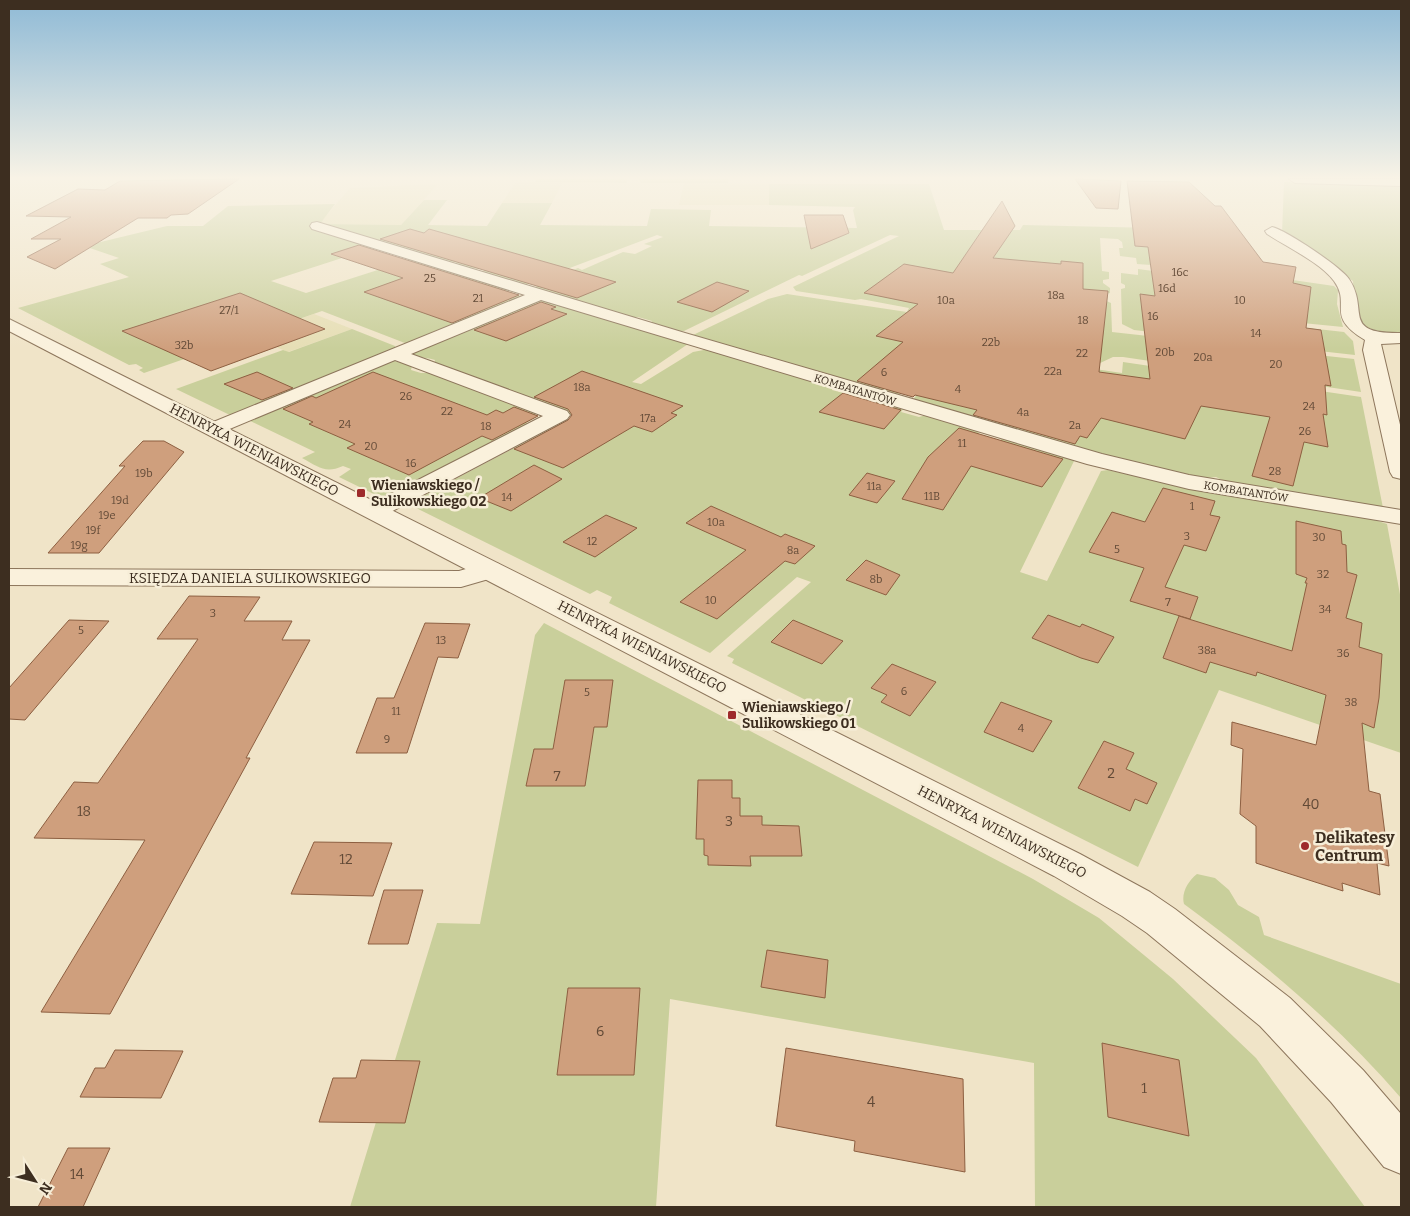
<svg xmlns="http://www.w3.org/2000/svg" width="1410" height="1216" viewBox="0 0 1410 1216" font-family="Bitter,serif">
<style>
.farmland{fill:#e6deb5}
.green{fill:#c9cf9b}
.building{fill:#cf9f7d;stroke:#8d5f41}
.lines{fill:none;stroke-linecap:round;stroke-linejoin:round}
.minor-casing{stroke:#8d765c;stroke-width:2}
.tertiary-casing{stroke:#8d765c;stroke-width:2}
.minor{fill:#faf1dc;fill-rule:evenodd}
.tertiary{fill:#faf1dc;fill-rule:evenodd}
.poi-dot{fill:#9e2a2b;stroke:#f7eed8;stroke-width:2}
.labels{text-anchor:middle;dominant-baseline:central;stroke-width:5;stroke-linejoin:round;paint-order:stroke}
.number-label{font-size:11px;fill:#624a37}
.far-street-label{font-size:11px;fill:#3d2e20;stroke:#f7eed8}
.street-label{font-size:14px;fill:#3d2e20;stroke:#f7eed8}
.poi-label{font-size:14px;font-weight:bold;fill:#3d2e20;stroke:#f7eed8;text-anchor:start}
.near-number-label{font-size:14px;fill:#624a37}
.near-poi-label{font-size:16px;font-weight:bold;fill:#3d2e20;stroke:#f7eed8;text-anchor:start}
</style>
<rect width="100%" height="100%" fill="#f0e4c8"/>
<g class="farmland">
<polygon points="515,183 535,182 562,183 552,203 502,203"/>
<polygon points="684,183 769,184 769,205 679,205"/>
<polygon points="438,184 401,225 319,224 350,188"/>
<polygon points="314,314 352,329 288,352 250,336"/>
</g>
<g class="green">
<polygon points="536,179 627,179 627,183 535,182"/>
<polygon points="639,179 728,179 728,183 641,183"/>
<polygon points="1284,182 1401,184 1401,334 1380,332 1355,323 1353,281 1282,234"/>
<path d="M 769,184 L 929,184 L 944,230 L 1020,230 L 1023,225 L 1199,229 L 1258,275 L 1334,286 L 1338,290 L 1337,304 L 1343,327 L 1253,318 L 1219,318 L 1344,332 L 1353,341 L 1355,355 L 1134,330 L 1122,324 L 1121,289 L 1125,288 L 1125,285 L 1121,283 L 1121,273 L 1138,275 L 1138,269 L 1153,271 L 1151,265 L 1137,264 L 1136,258 L 1120,256 L 1119,248 L 1123,248 L 1122,242 L 1118,239 L 1100,238 L 1102,271 L 1109,272 L 1109,279 L 1103,280 L 1103,283 L 1110,288 L 1110,293 L 1101,295 L 1102,299 L 1111,303 L 1112,332 L 1354,359 L 1361,392 L 1123,357 L 1113,357 L 1098,364 L 1020,358 L 1122,373 L 1123,362 L 1361,397 L 1383,508 L 1232,485 L 1216,477 L 1198,479 L 1161,474 L 918,403 L 914,398 L 917,395 L 902,392 L 892,397 L 870,391 L 869,386 L 844,379 L 840,382 L 693,338 L 693,335 L 768,299 L 787,294 L 907,312 L 909,308 L 861,299 L 855,300 L 796,291 L 793,287 L 899,236 L 890,235 L 802,276 L 799,275 L 684,331 L 672,331 L 650,325 L 652,321 L 638,317 L 627,318 L 571,301 L 571,298 L 555,296 L 533,289 L 542,282 L 578,268 L 582,270 L 623,252 L 635,254 L 652,246 L 644,244 L 663,237 L 657,235 L 522,286 L 480,273 L 485,270 C 478,268 471,269 465,267 C 458,266 460,261 448,262 L 311,227 L 379,246 L 271,281 L 306,293 L 412,259 L 511,288 L 506,291 L 527,298 L 410,345 L 322,311 L 144,373 L 139,370 L 143,368 L 136,364 L 129,365 L 18,308 L 129,277 L 100,264 L 119,258 L 84,246 L 167,226 L 203,226 L 228,206 L 335,204 L 320,224 L 401,225 L 424,200 L 447,200 L 428,225 L 487,226 L 502,203 L 552,203 L 540,225 L 647,226 L 651,209 L 711,210 L 709,226 L 857,228 L 853,210 L 855,207 L 769,205 Z"/>
<path d="M 537,299 L 688,344 L 632,382 L 641,384 L 693,352 L 709,349 L 740,358 L 741,360 L 756,363 L 832,386 L 832,390 L 847,394 L 850,392 L 904,408 L 901,412 L 919,417 L 926,415 L 977,430 L 980,435 L 1000,441 L 1002,437 L 1075,459 L 1020,572 L 1047,581 L 1101,471 L 1108,470 L 1157,481 L 1369,518 L 1387,524 L 1401,600 L 1401,753 L 1219,690 L 1138,867 L 732,663 L 734,659 L 727,656 L 811,582 L 797,577 L 710,653 L 609,603 L 612,597 L 597,590 L 590,594 L 408,504 L 575,416 L 434,364 L 435,360 C 425,357 417,358 409,353 Z"/>
<path d="M 352,329 L 395,346 L 396,350 C 381,357 365,360 350,366 L 348,370 L 234,417 L 176,389 L 283,350 L 289,352 Z"/>
<path d="M 391,360 L 412,366 L 411,370 L 421,373 L 430,373 L 535,412 L 536,417 L 526,423 L 532,425 L 463,457 L 388,497 L 382,498 L 339,477 L 351,469 L 343,466 C 325,474 319,467 302,458 L 315,452 L 244,418 Z"/>
<polygon points="544,623 1033,879 1099,918 1173,979 1256,1058 1365,1207 1035,1207 1034,1063 670,999 656,1207 350,1207 437,923 480,924 535,635"/>
<path d="M 1197,874 L 1215,878 L 1229,890 L 1238,905 L 1259,917 L 1264,935 L 1401,984 L 1401,1098 C 1337,1024 1263,962 1184,904 C 1181,893 1188,881 1197,874 Z"/>
</g>
<g class="building">
<polygon points="239,179 188,214 171,215 167,218 138,218 55,269 27,257 61,239 31,239 71,217 26,216 78,189 105,190 120,181"/>
<polygon points="1075,179 1121,181 1118,209 1096,208"/>
<polygon points="1127,181 1189,182 1215,206 1221,206 1263,262 1296,267 1293,283 1311,287 1306,328 1321,330 1331,386 1325,385 1327,415 1323,414 1328,447 1304,442 1293,486 1252,476 1270,417 1201,406 1185,439 1101,418 1087,438 1080,436 1075,444 973,415 977,410 915,395 913,397 857,381 903,342 876,336 918,304 864,293 904,264 953,273 1002,201 1015,226 993,258 1061,264 1061,261 1083,263 1083,289 1108,291 1099,372 1150,379 1140,294 1155,296 1148,247 1135,246"/>
<polygon points="804,215 843,215 849,233 811,249"/>
<polygon points="410,229 424,233 429,229 616,282 577,298 380,239"/>
<polygon points="359,245 519,295 452,323 364,292 403,278 331,254"/>
<polygon points="717,282 749,291 712,312 677,302"/>
<polygon points="240,293 325,329 211,371 122,331"/>
<polygon points="541,302 556,307 551,309 567,314 506,341 474,330"/>
<polygon points="582,371 683,406 671,413 677,415 652,432 634,426 563,468 514,449 568,420 572,415 568,409 534,397"/>
<polygon points="257,372 293,388 262,400 224,384"/>
<polygon points="373,372 487,415 496,410 503,413 514,407 538,416 492,440 482,436 409,475 347,448 355,444 309,424 313,422 283,409 312,396 316,398"/>
<polygon points="843,393 901,410 884,429 819,412"/>
<polygon points="959,428 1063,459 1042,487 971,466 943,510 902,499 928,457"/>
<polygon points="143,441 164,441 184,452 99,553 48,553 125,466 119,466"/>
<polygon points="534,465 562,479 511,511 479,498"/>
<polygon points="867,473 895,481 877,503 849,495"/>
<polygon points="1163,488 1215,501 1210,515 1220,517 1206,551 1184,545 1165,587 1198,597 1190,619 1130,601 1144,568 1089,552 1112,512 1145,522"/>
<polygon points="711,506 781,537 785,534 815,546 795,564 785,561 717,619 680,602 746,550 686,523"/>
<polygon points="606,515 637,528 595,557 563,542"/>
<polygon points="1296,521 1341,531 1342,544 1346,545 1347,572 1357,575 1346,618 1362,623 1359,647 1382,654 1379,698 1374,728 1362,723 1369,791 1380,794 1389,866 1377,863 1380,895 1342,883 1343,891 1256,863 1256,826 1240,814 1243,749 1231,745 1232,722 1316,745 1326,695 1257,672 1256,676 1210,662 1206,673 1163,658 1179,616 1292,651 1307,583 1305,583 1307,578 1296,574"/>
<polygon points="866,560 900,575 886,595 846,580"/>
<polygon points="189,596 260,597 244,621 292,621 282,640 310,640 246,758 250,758 110,1014 41,1012 145,840 34,838 74,782 98,783 198,639 157,639"/>
<polygon points="1048,615 1080,627 1082,624 1114,637 1098,663 1081,658 1032,638"/>
<polygon points="69,620 109,621 25,720 9,719 9,688"/>
<polygon points="793,620 843,641 822,664 771,642"/>
<polygon points="425,623 470,624 458,658 438,657 407,753 356,753 377,698 394,698"/>
<polygon points="892,664 936,682 910,716 881,702 887,695 871,688"/>
<polygon points="565,680 613,680 607,727 594,727 585,786 526,786 534,749 553,749"/>
<polygon points="1001,702 1052,721 1033,752 984,732"/>
<polygon points="1104,741 1134,753 1126,769 1157,783 1147,804 1135,799 1130,811 1078,788"/>
<polygon points="698,780 732,780 732,798 740,798 740,816 762,816 762,825 799,826 802,856 750,856 751,866 708,865 708,856 704,855 704,839 696,839"/>
<polygon points="314,842 392,843 373,896 291,894"/>
<polygon points="384,890 423,890 408,944 368,944"/>
<polygon points="767,950 828,960 825,998 761,987"/>
<polygon points="568,988 640,988 634,1075 557,1075"/>
<polygon points="1102,1043 1179,1060 1189,1136 1108,1117"/>
<polygon points="786,1048 963,1079 965,1172 854,1151 855,1141 776,1126"/>
<polygon points="115,1050 183,1051 161,1098 80,1097 95,1068 105,1068"/>
<polygon points="361,1060 420,1061 405,1123 319,1122 333,1078 356,1078"/>
<polygon points="68,1148 110,1148 83,1207 38,1207"/>
</g>
<g class="lines">
<g class="minor-casing">
<g id="minor">
<polygon points="1289,179 1401,179 1401,186 1295,183"/>
<polygon points="317,222 685,333 1102,454 1189,475 1401,510 1401,524 1189,489 1087,464 541,300 411,354 567,411 570,415 567,419 383,516 375,518 367,516 363,511 367,506 543,416 395,360 220,433 213,435 206,433 203,429 206,425 525,295 312,229 310,226 312,223"/>
<path d="M 1272,227 C 1286,230 1341,267 1349,279 C 1370,310 1340,334 1401,333 L 1401,343 L 1381,344 L 1401,429 L 1401,479 L 1393,477 L 1390,472 L 1363,350 L 1365,340 C 1324,315 1352,306 1334,281 C 1321,263 1287,247 1267,234 L 1265,231 Z"/>
<polygon points="490,562 499,564 503,570 499,576 461,587 9,585 9,569 459,571"/>
</g>
</g>
<g class="tertiary-casing">
<polygon id="tertiary" points="9,319 1080,854 1150,892 1175,909 1290,998 1363,1070 1401,1114 1401,1174 1384,1167 1331,1102 1260,1026 1147,933 1122,916 1054,876 9,331"/>
</g>
<use href="#minor" class="minor"/>
<use href="#tertiary" class="tertiary"/>
</g>
<linearGradient id="sky" x2="0" y2="1"><stop stop-color="#8fbad6"/><stop offset="0.51" stop-color="#f8f3e6"/><stop offset="1" stop-color="#f8f3e6" stop-opacity="0"/></linearGradient>
<rect width="1410" height="349" fill="url(#sky)"/>
<g class="poi-dot">
<rect x="356" y="488" width="10" height="10" rx="2.5"/>
<rect x="727" y="710" width="10" height="10" rx="2.5"/>
<circle cx="1305" cy="846" r="5"/>
</g>
<g class="labels">
<g class="number-label">
<text x="1180" y="272">16c</text>
<text x="430" y="278">25</text>
<text x="1167" y="288">16d</text>
<text x="1056" y="295">18a</text>
<text x="478" y="298">21</text>
<text x="946" y="300">10a</text>
<text x="1240" y="300">10</text>
<text x="229" y="310">27/1</text>
<text x="1153" y="316">16</text>
<text x="1083" y="320">18</text>
<text x="1256" y="333">14</text>
<text x="991" y="342">22b</text>
<text x="184" y="345">32b</text>
<text x="1165" y="352">20b</text>
<text x="1082" y="353">22</text>
<text x="1203" y="357">20a</text>
<text x="1276" y="364">20</text>
<text x="1053" y="371">22a</text>
<text x="884" y="372">6</text>
<text x="582" y="387">18a</text>
<text x="958" y="389">4</text>
<text x="406" y="396">26</text>
<text x="1309" y="406">24</text>
<text x="447" y="411">22</text>
<text x="1023" y="412">4a</text>
<text x="648" y="418">17a</text>
<text x="345" y="424">24</text>
<text x="1075" y="425">2a</text>
<text x="486" y="426">18</text>
<text x="1305" y="431">26</text>
<text x="962" y="443">11</text>
<text x="371" y="446">20</text>
<text x="411" y="463">16</text>
<text x="1275" y="471">28</text>
<text x="144" y="473">19b</text>
<text x="874" y="486">11a</text>
<text x="932" y="496">11B</text>
<text x="507" y="497">14</text>
<text x="120" y="500">19d</text>
<text x="1192" y="506">1</text>
<text x="107" y="515">19e</text>
<text x="716" y="522">10a</text>
<text x="93" y="530">19f</text>
<text x="1187" y="536">3</text>
<text x="1319" y="537">30</text>
<text x="592" y="541">12</text>
<text x="79" y="545">19g</text>
<text x="1117" y="549">5</text>
<text x="793" y="550">8a</text>
<text x="1323" y="574">32</text>
<text x="876" y="579">8b</text>
<text x="711" y="600">10</text>
<text x="1168" y="602">7</text>
<text x="1325" y="609">34</text>
<text x="213" y="613">3</text>
<text x="81" y="630">5</text>
<text x="441" y="640">13</text>
<text x="1207" y="650">38a</text>
<text x="1343" y="653">36</text>
<text x="904" y="691">6</text>
<text x="587" y="692">5</text>
<text x="1351" y="702">38</text>
<text x="396" y="711">11</text>
<text x="1021" y="728">4</text>
<text x="387" y="739">9</text>
</g>
<g class="far-street-label">
<text transform="translate(855 390) rotate(17)">KOMBATANTÓW</text>
<text transform="translate(1246 492) rotate(9)">KOMBATANTÓW</text>
</g>
<g class="street-label">
<text transform="translate(254 450) rotate(27)">HENRYKA WIENIAWSKIEGO</text>
<text x="250" y="578">KSIĘDZA DANIELA SULIKOWSKIEGO</text>
<text transform="translate(642 647) rotate(27)">HENRYKA WIENIAWSKIEGO</text>
<text transform="translate(1002 832) rotate(27)">HENRYKA WIENIAWSKIEGO</text>
</g>
<g class="poi-label">
<text x="371" y="485">Wieniawskiego /<tspan x="371" dy="16">Sulikowskiego 02</tspan></text>
<text x="742" y="707">Wieniawskiego /<tspan x="742" dy="16">Sulikowskiego 01</tspan></text>
</g>
<g class="near-number-label">
<text x="1111" y="773">2</text>
<text x="557" y="776">7</text>
<text x="1311" y="804">40</text>
<text x="84" y="811">18</text>
<text x="729" y="821">3</text>
<text x="346" y="859">12</text>
<text x="600" y="1031">6</text>
<text x="1144" y="1088">1</text>
<text x="871" y="1102">4</text>
<text x="77" y="1174">14</text>
</g>
<g class="near-poi-label">
<text x="1315" y="837">Delikatesy<tspan x="1315" dy="18">Centrum</tspan></text>
</g>
</g>
<rect width="1410" height="1216" fill="none" stroke="#3d2e20" stroke-width="20"/>
<g transform="translate(35 1181) rotate(126)" stroke="#f7eed8" stroke-width="4" paint-order="stroke">
<path d="M0-4L9 19L0 12L-9 19Z" fill="#3d2e20"/>
<text y="-8" font-size="14" font-weight="bold" text-anchor="middle" fill="#3d2e20">N</text>
</g>
</svg>
